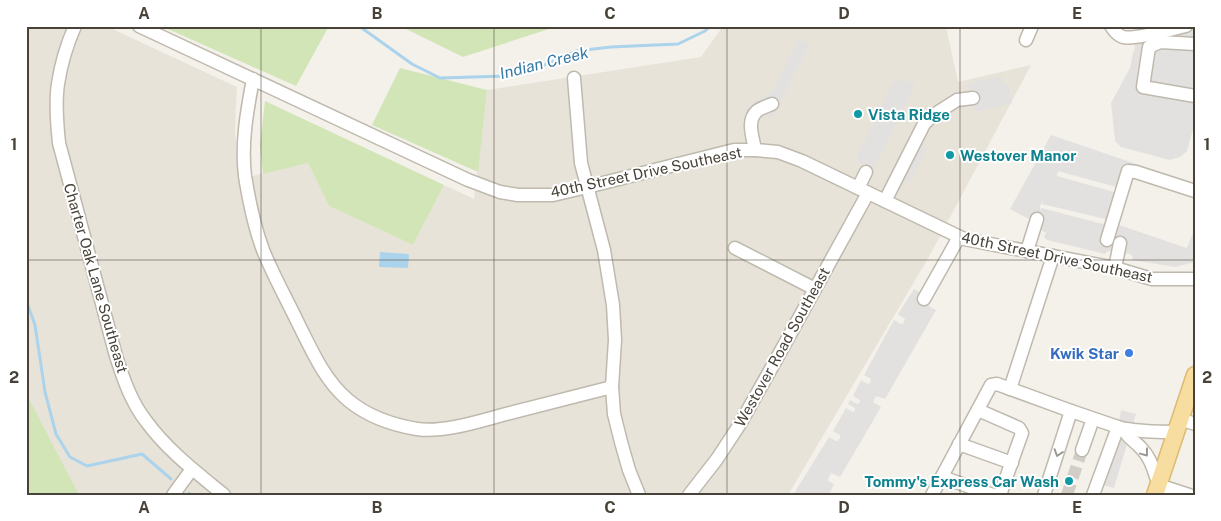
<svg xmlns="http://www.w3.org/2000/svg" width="1221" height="521" viewBox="0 0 1221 521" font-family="'Public Sans',sans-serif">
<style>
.residential{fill:#e8e3d9}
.green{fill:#d1e5b7}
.parking{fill:#e3e1df;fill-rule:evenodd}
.water{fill:#acd3ec}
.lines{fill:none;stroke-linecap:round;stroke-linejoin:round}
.stream{stroke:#acd3ec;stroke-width:3}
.minor-tunnel{stroke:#d2cec7;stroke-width:12;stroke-dasharray:12 6;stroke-linecap:butt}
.minor-casing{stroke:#bfb9ae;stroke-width:15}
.major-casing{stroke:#dcba71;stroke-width:19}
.minor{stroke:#fff;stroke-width:12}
.major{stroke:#f8dda0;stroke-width:16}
.oneway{stroke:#9a9792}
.grid{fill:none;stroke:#484239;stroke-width:1;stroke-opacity:0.55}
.culture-dot{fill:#0f9aa8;stroke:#fff;stroke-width:2}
.shop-dot{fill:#3f7fe0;stroke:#fff;stroke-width:2}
.labels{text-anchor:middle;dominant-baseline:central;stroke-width:4;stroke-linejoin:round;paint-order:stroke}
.culture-label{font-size:15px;font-weight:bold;fill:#0d838f;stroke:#fff;text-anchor:start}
.street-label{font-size:15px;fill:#484239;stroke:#fff}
.shop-label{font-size:15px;font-weight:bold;fill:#366cbe;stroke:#fff;text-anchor:end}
.water-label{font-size:16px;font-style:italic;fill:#3679a6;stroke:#fff}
.neatline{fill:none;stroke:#484239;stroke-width:2}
.grid-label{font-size:16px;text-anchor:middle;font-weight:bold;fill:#484239}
</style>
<rect width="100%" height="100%" fill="#f4f1eb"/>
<polygon class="residential" points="26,26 106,26 237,87 235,129 239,179 308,163 329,206 413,245 444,185 474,199 487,90 701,57 723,26 946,26 958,82 1031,65 930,255 788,495 52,495 26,383"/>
<g class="green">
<polygon points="161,26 329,26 296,86"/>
<polygon points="400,26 558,26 463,57"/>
<polygon points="400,68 487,90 478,172 372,125"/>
<polygon points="265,101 444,185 413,245 329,206 308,163 263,174 260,146"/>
<polygon points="26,383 30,401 79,495 26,495"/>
</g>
<g class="parking">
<polygon points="1195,29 1194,126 1187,151 1180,157 1170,160 1121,147 1115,141 1111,103 1130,68 1133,53 1135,49 1134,42"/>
<polygon points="798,39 810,44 772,118 762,115 758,123 757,127 759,138 747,137 743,125 744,117 748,107 771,93"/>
<polygon points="1002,76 1004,84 1008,84 1012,103 975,112 972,103 960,105 936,120 928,127 920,144 928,148 910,183 902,180 916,126 966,93 969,90 968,83"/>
<polygon points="903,79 915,85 870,177 859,172 862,165 856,159 893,82"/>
<path d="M 1051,135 L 1145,167 L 1150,172 L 1152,169 L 1195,185 L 1137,177 L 1134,178 L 1118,223 L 1119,225 L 1187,248 L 1195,227 L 1195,262 L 1175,267 L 1132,260 L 1133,258 L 1131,255 L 1128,253 L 1125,255 L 1111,252 L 1110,251 L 1108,251 L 1105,254 L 1047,240 L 1044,237 L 1046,232 L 1044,232 L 1029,219 L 1010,209 ZM 1058,171 L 1116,187 L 1117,188 L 1116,191 L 1114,192 L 1057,176 ZM 1043,200 L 1042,204 L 1105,219 L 1106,222 L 1103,224 L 1041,208 L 1040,211 L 1040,206 Z"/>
<polygon points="945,248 956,253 928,304 929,306 936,310 885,399 876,396 873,402 881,407 840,477 831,473 828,479 828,481 834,484 829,495 793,495 829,437 836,441 838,441 840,438 840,435 833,431 846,408 853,412 855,410 855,408 848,404 850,400 857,404 860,402 860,400 853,396 861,380 868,384 870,383 871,379 864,375 894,320 901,324 903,324 905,319 898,314 914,289 920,293 922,290"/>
<polygon points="1121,410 1136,414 1114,488 1094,482 1108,433 1118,427"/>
</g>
<polygon class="water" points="380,252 408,254 409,255 408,268 379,267"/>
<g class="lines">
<g class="stream">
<polyline points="359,26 412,64 440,78 507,76 540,67 576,51 611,47 678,44 705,31 710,26"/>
<polyline points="26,300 35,325 45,392 56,434 70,457 87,466 142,454 171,479"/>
<polyline points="189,493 191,495"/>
</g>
<polyline class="minor-tunnel" points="1067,495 1082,450"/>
<g class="minor-casing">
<g id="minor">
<path d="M 75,26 C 67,44 61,64 58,84 C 55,103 57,124 59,143 L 116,356 C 123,378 131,402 146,421 C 167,450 196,472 224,495"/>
<polyline points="139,26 468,180 500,192 518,195 553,195 587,187 734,150 755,150 778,152 802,161 964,239 1115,268 1152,279 1195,279"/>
<path d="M 1111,26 C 1114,31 1117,35 1123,37 C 1135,40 1172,29 1186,26"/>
<polyline points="1026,40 1032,26"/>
<polyline points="1195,44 1160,42 1149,47 1143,87 1195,96"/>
<polyline points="574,78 581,163 604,250 613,305 615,340 612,387 614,414 621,442 629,470 639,495"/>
<path d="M 253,79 C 247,111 241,143 245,176 C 249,201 254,226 263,250 C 273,275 287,300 299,325 C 312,351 325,381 348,400 C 367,416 393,425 417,429 C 443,433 480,421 506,414 C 541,405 577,396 612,387"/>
<path d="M 755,150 C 753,137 746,121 757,111 C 761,108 767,106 772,104"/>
<polyline points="858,188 866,172"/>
<polyline points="885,201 924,124 932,116 957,100 973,98"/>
<polyline points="1107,240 1128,171 1136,172 1195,191"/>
<polyline points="735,248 815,289"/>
<polyline points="1027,251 1037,219"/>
<polyline points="1115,268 1120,243"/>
<polyline points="924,299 959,237"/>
<polyline points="1010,389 1053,256"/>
<polyline points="978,410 1019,428 1022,433 1000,495"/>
<polyline points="1180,419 1195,424"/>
<path d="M 1124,429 C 1127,438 1135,441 1141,448 C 1149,456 1153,466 1156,477 L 1160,480"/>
<polyline points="959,444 1012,463"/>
<polyline points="1082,450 1093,419"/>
<polyline points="942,477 993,495"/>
<polyline points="1158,485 1189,495"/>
<polyline points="173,495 192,469"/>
<polyline points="689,495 717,459 740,424 777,358 868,193"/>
<polyline points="932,495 991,385 997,384 1071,411 1118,427"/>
<polyline points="1044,495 1071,411"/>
<path d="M 1093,495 L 1118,427 C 1123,429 1128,429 1134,430 C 1148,432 1161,432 1175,432"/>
</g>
</g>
<g class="major-casing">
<polyline id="major" points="1155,495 1195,375"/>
</g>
<use href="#minor" class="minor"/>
<use href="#major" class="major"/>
</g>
<defs><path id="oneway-chevron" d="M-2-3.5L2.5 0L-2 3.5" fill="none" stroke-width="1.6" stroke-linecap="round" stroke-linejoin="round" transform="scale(1.25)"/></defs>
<g class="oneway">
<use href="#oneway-chevron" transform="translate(1058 453) rotate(108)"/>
<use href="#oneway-chevron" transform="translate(1145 453) rotate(53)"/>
</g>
<path class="grid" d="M 261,26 L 261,495M 494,26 L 494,495M 727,26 L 727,495M 960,26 L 960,495M 26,260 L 1195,260"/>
<g class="culture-dot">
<circle cx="858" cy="114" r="5"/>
<circle cx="950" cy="155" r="5"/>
<circle cx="1069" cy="481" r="5"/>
</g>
<circle class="shop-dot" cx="1129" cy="353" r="5"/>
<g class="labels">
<g class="culture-label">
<text x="868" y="114">Vista Ridge</text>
<text x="960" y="155">Westover Manor</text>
<text x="1059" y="481" text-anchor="end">Tommy's Express Car Wash</text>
</g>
<g class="street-label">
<text transform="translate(646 172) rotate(-12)">40th Street Drive Southeast</text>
<text transform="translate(1057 257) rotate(12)">40th Street Drive Southeast</text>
<text transform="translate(96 278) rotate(74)">Charter Oak Lane Southeast</text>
<text transform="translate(782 347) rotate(-61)">Westover Road Southeast</text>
</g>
<g class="shop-label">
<text x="1119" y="353">Kwik Star</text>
</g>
<g class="water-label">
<text transform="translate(544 63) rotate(-14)">Indian Creek</text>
</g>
</g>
<rect width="1221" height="521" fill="none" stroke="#ffffff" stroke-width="55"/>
<rect x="28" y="28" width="1166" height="466" class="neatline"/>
<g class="grid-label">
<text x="144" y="19">A</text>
<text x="377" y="19">B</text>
<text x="610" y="19">C</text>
<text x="844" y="19">D</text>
<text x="1077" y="19">E</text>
<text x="14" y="150">1</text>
<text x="1207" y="150">1</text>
<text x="14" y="383">2</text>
<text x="1207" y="383">2</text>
<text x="144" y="513">A</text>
<text x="377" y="513">B</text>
<text x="610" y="513">C</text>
<text x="844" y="513">D</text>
<text x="1077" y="513">E</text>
</g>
</svg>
